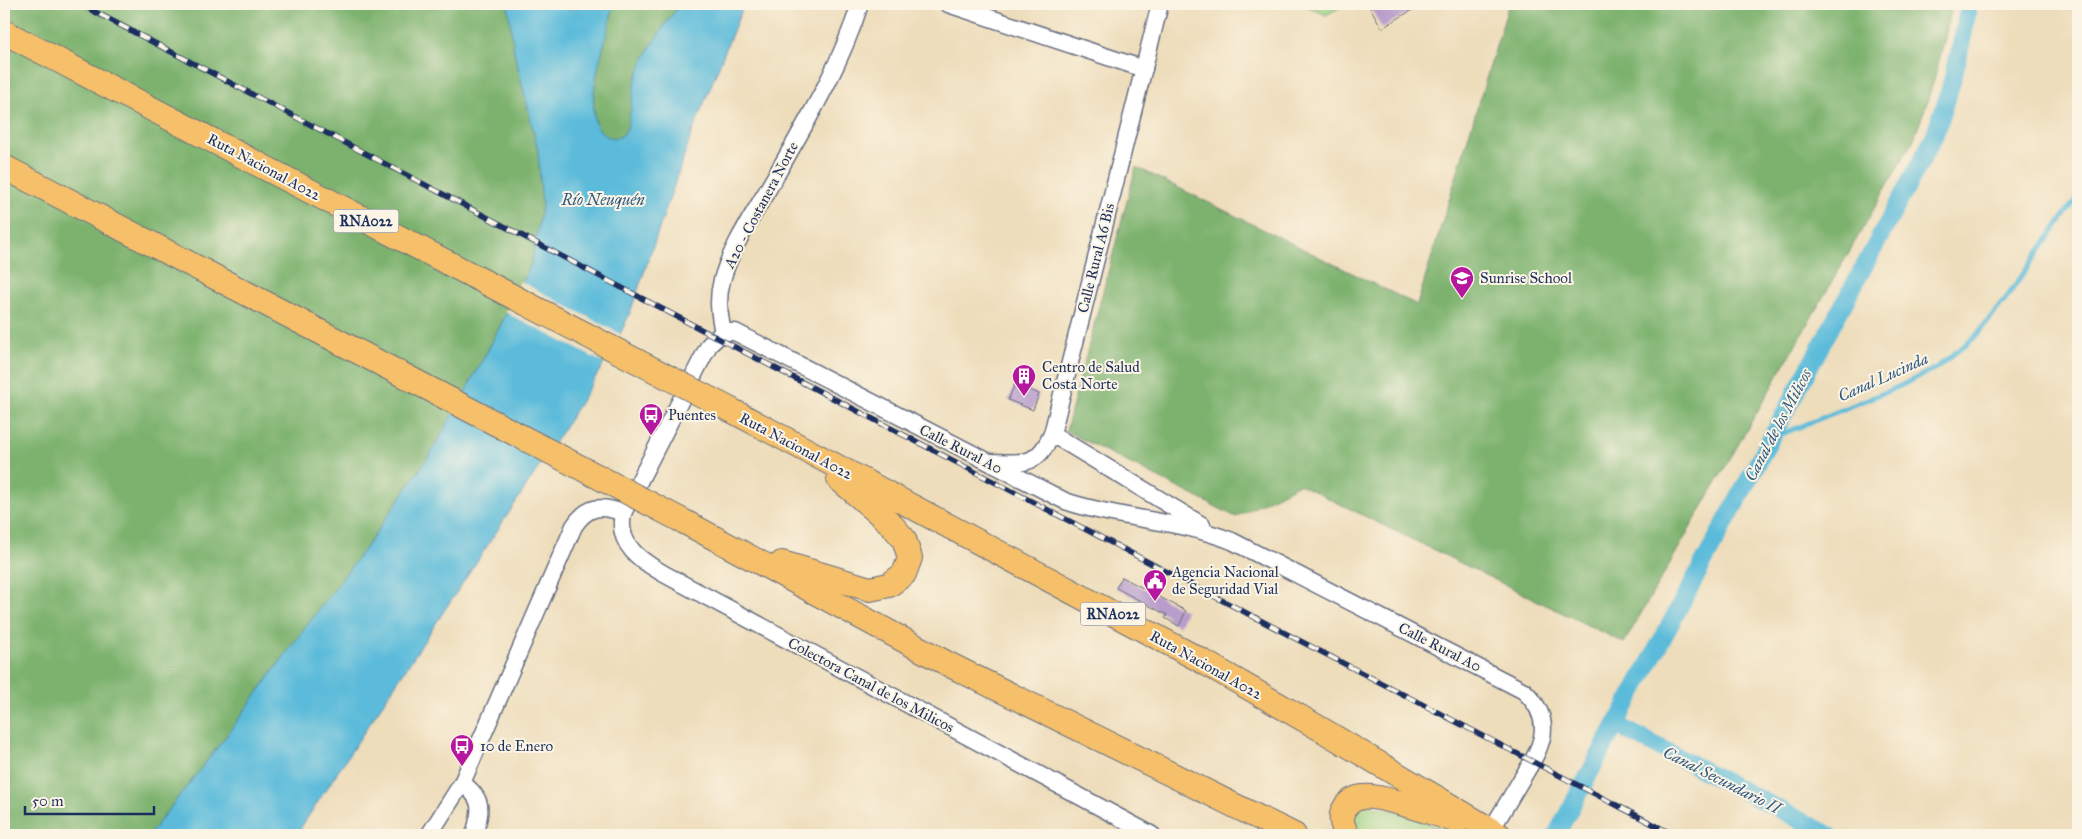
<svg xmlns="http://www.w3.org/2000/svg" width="2082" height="839" viewBox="0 0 2082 839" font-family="'IM FELL Great Primer',serif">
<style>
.green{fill:#9ccf7f;stroke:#5c7f6e}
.forest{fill:#7db26e;stroke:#4c7066}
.water{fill:#5cbbda;stroke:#3c759c}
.pier{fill:#edb}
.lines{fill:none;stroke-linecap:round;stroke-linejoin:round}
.stream{stroke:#5cbbda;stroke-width:5}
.canal{stroke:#5cbbda;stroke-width:18}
.building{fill:#b79ccc}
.minor-casing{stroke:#656c7f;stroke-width:19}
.highway-casing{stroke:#656c7f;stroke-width:26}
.minor{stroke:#fff;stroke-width:16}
.highway{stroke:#f6c06b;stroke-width:24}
.rail-casing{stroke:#1b2f5e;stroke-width:5.5}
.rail{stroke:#fcf5e5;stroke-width:4;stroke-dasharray:11;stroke-linecap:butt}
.highway-bridge-casing{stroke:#656c7f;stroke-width:26;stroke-linecap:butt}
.highway-bridge{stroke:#f6c06b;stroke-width:24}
.labels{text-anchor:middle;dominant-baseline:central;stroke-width:4;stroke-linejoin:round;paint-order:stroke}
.shield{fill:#fcf5e5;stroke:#5e6a86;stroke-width:1}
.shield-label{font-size:14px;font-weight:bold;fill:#1b2f5e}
.street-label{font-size:15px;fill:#1b2f5e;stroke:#fcf5e5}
.poi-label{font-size:15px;fill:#1b2f5e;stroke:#fcf5e5;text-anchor:start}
.water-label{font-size:16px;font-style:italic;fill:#2e5983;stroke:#fcf5e5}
</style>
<rect width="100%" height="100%" fill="#fcf5e5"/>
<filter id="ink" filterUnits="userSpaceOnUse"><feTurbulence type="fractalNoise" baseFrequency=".02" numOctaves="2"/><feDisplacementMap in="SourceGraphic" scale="10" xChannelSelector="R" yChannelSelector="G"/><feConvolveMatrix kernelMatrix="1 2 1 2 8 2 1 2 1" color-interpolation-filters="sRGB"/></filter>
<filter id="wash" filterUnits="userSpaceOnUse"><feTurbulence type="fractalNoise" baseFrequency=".0096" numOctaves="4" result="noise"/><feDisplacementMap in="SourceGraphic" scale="20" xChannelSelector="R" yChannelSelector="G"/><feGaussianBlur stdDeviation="1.12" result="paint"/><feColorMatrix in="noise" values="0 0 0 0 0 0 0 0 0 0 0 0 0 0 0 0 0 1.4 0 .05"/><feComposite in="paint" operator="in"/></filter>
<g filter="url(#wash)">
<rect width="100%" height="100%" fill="#edb"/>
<g class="green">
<polygon points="1302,4 1347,4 1326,15"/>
<path d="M 1364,805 L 1394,811 L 1460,835 L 1363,835 C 1352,825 1351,814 1364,805 Z"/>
</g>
<g class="forest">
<polygon points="4,4 508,4 514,51 538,150 542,205 531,265 486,354 431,453 372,539 293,644 224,739 149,835 4,835"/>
<path d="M 613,4 L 681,4 C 667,18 642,61 636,79 C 633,90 630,126 626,132 C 615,146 598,134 595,120 C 588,82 608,41 613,4 Z"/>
<path d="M 1509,4 L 1952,4 C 1943,51 1931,96 1913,141 L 1624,643 L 1299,484 L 1236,517 L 1066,431 L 1136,167 L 1417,305 Z"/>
</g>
<path class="water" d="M 508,4 L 561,4 L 567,9 L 575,9 L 582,4 L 613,4 C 608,42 588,82 595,121 C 598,134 616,146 626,131 C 629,126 633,89 636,79 C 645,52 662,28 679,6 L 681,4 L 744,4 L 692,133 L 630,313 L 615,345 L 580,403 L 526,487 L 296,835 L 149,835 L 224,739 L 293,644 L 372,539 L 431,453 L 486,354 L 531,265 L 542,205 L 538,150 L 514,51 Z"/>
<polygon class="pier" points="520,281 622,335 606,364 505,312"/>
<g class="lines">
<polyline class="stream" points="1772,438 1898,387 1936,368 1974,338 2007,297 2078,196"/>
<g class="canal">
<polyline points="1616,725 1829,835"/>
<path d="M 1556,835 L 1933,139 C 1950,95 1961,51 1969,4"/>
</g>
</g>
<g id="blocks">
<g class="building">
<polygon points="1368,4 1422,4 1382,28"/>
<polygon points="1015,384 1039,394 1033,410 1008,400"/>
<polygon points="1122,577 1186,611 1179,626 1165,618 1167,615 1116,588"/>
</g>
</g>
</g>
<g filter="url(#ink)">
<use href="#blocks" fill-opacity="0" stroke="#656c7f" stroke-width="1"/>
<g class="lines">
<g class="minor-casing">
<g id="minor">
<polyline points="948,4 1144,69"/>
<path d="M 723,332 L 735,332 L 741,335 L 1065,501 C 1121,520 1177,519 1232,541 L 1524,691 C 1557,722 1541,748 1521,780 C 1511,797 1501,814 1491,830"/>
<path d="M 723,332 L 709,345 L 623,513 C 616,545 641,561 666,575 L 1152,835"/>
<path d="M 723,332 C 719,314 717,298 722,280 C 731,248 750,220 767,191 C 801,131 839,71 860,4"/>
<polyline points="1052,434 1202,525"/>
<path d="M 991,462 C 1024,463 1037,467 1052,434 L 1160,4"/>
<path d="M 462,783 C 485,800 481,811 474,835"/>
<path d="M 429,835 L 462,783 L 574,526 C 588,505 601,505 623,513"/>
</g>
</g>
<g class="highway-casing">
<g id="highway">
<polyline points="729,409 1202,661 1319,728 1499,835"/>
<polyline points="681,520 950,665 1294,835"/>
<polyline points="782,563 870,589 889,585 904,574 910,558 904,539 890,523 839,479"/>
<path d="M 1347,835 C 1343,827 1339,818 1344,809 C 1348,802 1355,798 1363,797 C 1381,794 1437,815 1458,821"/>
</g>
</g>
<use href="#minor" class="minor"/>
<use href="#highway" class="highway"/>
<g class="rail-casing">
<polyline id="rail" points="80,4 794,378 1674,835"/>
</g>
<use href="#rail" class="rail"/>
<g class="highway-bridge-casing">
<g id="highway-bridge">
<polyline points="4,32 729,409"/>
<polyline points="4,167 681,520"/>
</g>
</g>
<use href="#highway-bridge" class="highway-bridge"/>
</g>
</g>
<defs>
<g id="school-pin" transform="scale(1.25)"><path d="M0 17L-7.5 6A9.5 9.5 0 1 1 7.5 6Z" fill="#b5179e" stroke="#fcf5e5"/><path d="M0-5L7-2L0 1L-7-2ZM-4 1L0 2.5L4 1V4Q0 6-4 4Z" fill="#fff"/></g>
<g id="building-pin" transform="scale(1.25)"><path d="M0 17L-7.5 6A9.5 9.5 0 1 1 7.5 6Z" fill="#b5179e" stroke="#fcf5e5"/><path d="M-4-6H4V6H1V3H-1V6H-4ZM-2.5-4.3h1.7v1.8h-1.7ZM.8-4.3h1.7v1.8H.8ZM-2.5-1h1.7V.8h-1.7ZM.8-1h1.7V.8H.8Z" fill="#fff"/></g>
<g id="bus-pin" transform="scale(1.25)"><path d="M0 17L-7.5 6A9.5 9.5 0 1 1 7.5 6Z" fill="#b5179e" stroke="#fcf5e5"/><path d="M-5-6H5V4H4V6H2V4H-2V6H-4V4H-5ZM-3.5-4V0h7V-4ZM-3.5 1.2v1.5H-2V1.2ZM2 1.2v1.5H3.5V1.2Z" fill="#fff"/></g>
<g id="civic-pin" transform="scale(1.25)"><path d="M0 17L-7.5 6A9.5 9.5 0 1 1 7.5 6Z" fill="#b5179e" stroke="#fcf5e5"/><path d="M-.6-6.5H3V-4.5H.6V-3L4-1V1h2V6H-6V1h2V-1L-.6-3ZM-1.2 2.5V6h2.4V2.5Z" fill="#fff"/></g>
</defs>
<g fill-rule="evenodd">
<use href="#school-pin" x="1462" y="278"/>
<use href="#building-pin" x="1024" y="376"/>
<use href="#bus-pin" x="651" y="415"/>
<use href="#civic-pin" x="1155" y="581"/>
<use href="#bus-pin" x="462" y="746"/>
</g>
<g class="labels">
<g class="shield">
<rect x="333.5" y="209.5" width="65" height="23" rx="4"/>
<rect x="1080.5" y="602.5" width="65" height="23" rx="4"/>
</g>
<g class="shield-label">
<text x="366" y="221">RNA022</text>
<text x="1113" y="614">RNA022</text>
</g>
<g class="street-label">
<text transform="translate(264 167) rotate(28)">Ruta Nacional A022</text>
<text transform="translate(761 205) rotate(-62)">A20 - Costanera Norte</text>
<text transform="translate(1096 258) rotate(-76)">Calle Rural A6 Bis</text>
<text transform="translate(796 446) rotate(28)">Ruta Nacional A022</text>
<text transform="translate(961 449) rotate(27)">Calle Rural A0</text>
<text transform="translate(1440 647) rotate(27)">Calle Rural A0</text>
<text transform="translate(1206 665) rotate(29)">Ruta Nacional A022</text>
<text transform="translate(871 685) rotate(28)">Colectora Canal de los Milicos</text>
</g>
<g class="poi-label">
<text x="1480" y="278">Sunrise School</text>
<text x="1042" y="367">Centro de Salud<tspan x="1042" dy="17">Costa Norte</tspan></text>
<text x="668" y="415">Puentes</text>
<text x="1172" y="572">Agencia Nacional<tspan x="1172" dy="17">de Seguridad Vial</tspan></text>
<text x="480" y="746">10 de Enero</text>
</g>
<g class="water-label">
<text x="603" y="199">Río Neuquén</text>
<text transform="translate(1883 377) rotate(-24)">Canal Lucinda</text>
<text transform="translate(1778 425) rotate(-62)">Canal de los Milicos</text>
<text transform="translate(1722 780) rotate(27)">Canal Secundario II</text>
</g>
</g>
<rect width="2082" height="839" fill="none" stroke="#fcf5e5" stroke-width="20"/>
<path d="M25 806v8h129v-8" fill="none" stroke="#1b2f5e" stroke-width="2.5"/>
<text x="32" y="806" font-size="15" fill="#1b2f5e" stroke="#fcf5e5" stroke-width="4" paint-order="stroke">50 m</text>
</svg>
